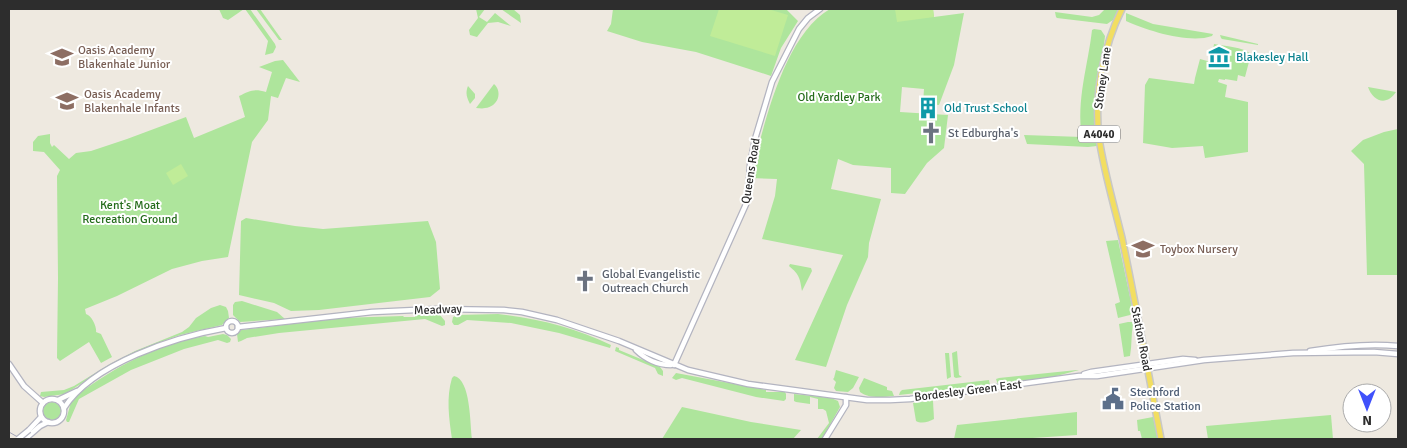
<svg xmlns="http://www.w3.org/2000/svg" width="1407" height="448" viewBox="0 0 1407 448" font-family="Signika,sans-serif">
<style>
.green{fill:#aee59c}
.pitch{fill:#c0ec98}
.lines{fill:none;stroke-linecap:round;stroke-linejoin:round}
.secondary-casing{stroke:#b3b4c0;stroke-width:7}
.primary-casing{stroke:#c8c8c8;stroke-width:8}
.secondary{stroke:#fff;stroke-width:4.5}
.primary{stroke:#f2de61;stroke-width:5}
.rail{stroke:#a2a3b7;stroke-width:1}
.secondary-bridge-casing{stroke:#b3b4c0;stroke-width:7;stroke-linecap:butt}
.secondary-bridge{stroke:#fff;stroke-width:4.5}
.labels{text-anchor:middle;dominant-baseline:central;stroke-width:4;stroke-linejoin:round;paint-order:stroke}
.shield{fill:#fff;stroke:#6c6c6c;stroke-width:1}
.shield-label{font-size:11px;font-weight:bold;fill:#2d2d2d}
.education-label{font-size:12px;fill:#785e54;stroke:#fff;text-anchor:start}
.culture-label{font-size:12px;fill:#0d838f;stroke:#fff;text-anchor:start}
.street-label{font-size:12px;fill:#2d2d2d;stroke:#fff}
.park-label{font-size:12px;fill:#246c1b;stroke:#fff}
.worship-label{font-size:12px;fill:#5b616d;stroke:#fff;text-anchor:start}
.service-label{font-size:12px;fill:#4e5e75;stroke:#fff;text-anchor:start}
</style>
<rect width="100%" height="100%" fill="#eee9e0"/>
<g class="green">
<polygon points="219,9 244,9 228,20 223,18"/>
<polygon points="245,9 250,9 275,44 276,47 273,53 265,55 268,41"/>
<polygon points="256,9 260,9 282,40 279,40"/>
<polygon points="476,9 485,9 479,17 487,22 495,13 511,26 498,22 488,23 477,37 470,35 469,30 478,18"/>
<polygon points="501,9 513,9 520,15 521,23"/>
<polygon points="613,9 786,9 798,21 781,48 771,76 696,52 642,42 607,31 611,24"/>
<path d="M 830,9 L 933,9 L 934,17 L 964,13 L 954,65 L 939,105 L 923,104 L 924,89 L 902,87 L 900,112 L 948,115 L 944,148 L 927,163 L 905,194 L 891,193 L 891,168 L 853,165 L 838,159 L 831,189 L 881,199 L 869,243 L 868,257 L 847,305 L 826,367 L 795,360 L 843,255 L 762,239 L 775,196 L 777,179 L 750,178 C 764,128 782,37 830,9 Z"/>
<polygon points="1105,9 1119,9 1113,20 1107,24 1057,18 1056,17 1055,12 1092,17 1099,15"/>
<path d="M 1126,13 L 1153,24 L 1213,34 L 1212,36 C 1190,44 1148,31 1126,21 Z"/>
<path d="M 1094,29 L 1101,30 L 1105,36 C 1104,50 1099,64 1097,78 C 1093,101 1095,123 1097,146 L 1088,147 L 1027,144 L 1024,135 L 1082,137 C 1076,100 1088,66 1092,30 Z"/>
<polygon points="1220,35 1258,44 1258,45 1222,39 1221,38"/>
<path d="M 1214,44 C 1225,46 1243,47 1251,54 L 1245,77 L 1238,75 L 1237,81 L 1225,79 L 1225,80 L 1219,79 L 1218,82 L 1227,85 L 1225,97 L 1248,102 L 1248,152 L 1205,158 L 1203,146 L 1172,148 L 1143,143 L 1145,85 L 1149,78 L 1194,84 L 1195,78 L 1200,59 L 1211,62 L 1212,59 L 1217,60 L 1216,64 L 1219,65 L 1220,60 L 1226,61 L 1226,52 L 1213,50 Z"/>
<path d="M 283,60 L 300,82 L 286,78 L 278,98 L 271,96 L 268,120 L 252,142 L 228,257 L 202,261 L 172,269 L 117,296 L 85,309 L 86,314 C 92,316 97,327 96,332 L 101,334 L 112,357 L 101,363 L 89,342 L 60,361 L 57,358 L 58,278 L 57,176 L 60,170 L 44,152 L 33,151 L 33,142 L 38,136 L 50,134 L 50,143 L 52,147 L 54,145 L 69,159 L 76,153 L 91,151 L 127,139 L 186,117 L 194,138 L 245,117 L 239,96 C 249,91 254,88 266,92 L 272,72 L 259,67 L 275,61 Z"/>
<path d="M 494,84 C 503,92 498,107 485,108 C 482,109 479,108 476,108 Z"/>
<path d="M 468,86 L 475,94 L 475,98 L 470,104 C 467,98 465,93 468,86 Z"/>
<path d="M 1368,87 L 1396,92 C 1387,106 1373,102 1368,87 Z"/>
<polygon points="1398,129 1398,275 1367,275 1364,164 1351,151 1363,140 1384,132"/>
<polygon points="246,218 295,226 323,229 428,221 436,242 440,289 430,297 319,310 291,311 274,303 239,295 241,221"/>
<polygon points="1118,240 1133,311 1130,315 1118,318 1115,304 1120,302 1106,241"/>
<path d="M 790,264 L 811,268 L 812,271 L 802,291 C 800,279 800,275 789,266 Z"/>
<polygon points="242,301 277,312 285,319 240,322 233,315 233,305 235,302"/>
<polygon points="220,305 226,307 228,311 229,318 222,325 180,335 147,347 123,358 104,369 65,394 44,397 40,396 41,392 64,390 74,386 110,364 135,351 182,332 189,327 196,318 211,308"/>
<path d="M 498,314 C 537,318 576,328 611,345 L 610,348 L 559,333 L 511,323 L 467,320 L 458,325 L 454,325 L 452,322 L 453,317 L 458,315 Z"/>
<polygon points="415,315 440,315 445,321 445,325 442,326 425,319 279,333 247,338 241,341 238,342 237,334 241,330 339,318 403,316 404,317 415,317"/>
<path d="M 1128,322 L 1132,322 L 1133,324 C 1131,335 1132,345 1130,356 L 1124,357 L 1119,324 Z"/>
<path d="M 223,334 L 227,335 L 231,339 L 230,342 L 227,343 L 218,340 L 184,349 L 131,370 L 79,399 L 69,422 L 67,422 L 66,420 L 71,402 L 77,395 C 115,367 158,343 205,336 L 208,337 Z"/>
<polygon points="616,347 619,348 619,350 660,367 663,371 663,376 658,374 655,368 615,351"/>
<polygon points="957,351 959,375 962,377 956,378 954,377 952,353"/>
<polygon points="945,353 949,353 951,377 947,379"/>
<polygon points="836,370 859,377 853,388 848,392 836,391 834,388 836,382 833,379 834,378"/>
<polygon points="1077,370 1079,370 1049,378 998,384 997,382 996,379 999,378"/>
<polygon points="676,373 766,390 766,392 785,392 786,394 786,399 784,401 756,397 682,378 676,380 672,378"/>
<path d="M 454,376 C 471,379 470,425 472,439 L 452,439 C 449,418 446,398 452,378 Z"/>
<path d="M 864,378 L 887,387 L 887,390 L 892,391 L 894,396 C 883,397 869,399 860,392 L 859,388 Z"/>
<polygon points="989,380 990,385 899,395 900,392 902,390"/>
<polygon points="794,394 831,398 838,401 840,407 822,439 817,439 829,423 826,411 823,409 818,409 818,399 810,397 810,404 796,402 794,401"/>
<path d="M 931,400 L 933,401 L 934,419 C 929,422 921,424 916,421 L 913,403 Z"/>
<circle cx="52" cy="411" r="9"/>
<polygon points="682,407 751,422 801,430 793,439 662,439"/>
<polygon points="1077,412 1077,435 1018,439 954,439 957,425"/>
<polygon points="1331,415 1333,439 1208,439 1206,426"/>
<polygon points="1153,417 1158,439 1142,439 1140,431 1138,431 1137,420"/>
</g>
<g class="pitch">
<polygon points="719,9 768,9 788,15 775,56 710,36"/>
<polygon points="895,9 933,9 934,17 897,22"/>
<polygon points="181,164 188,176 173,185 166,173"/>
</g>
<g class="lines">
<g class="secondary-casing">
<g id="secondary">
<circle cx="232" cy="327" r="6"/>
<polyline points="238,327 372,312 437,309 504,310 522,312 557,320 619,341 688,370 748,384 867,400 890,400 910,399 1079,376 1097,376 1204,360 1293,353 1374,352 1398,354"/>
<path d="M 636,350 C 645,359 658,365 671,365"/>
<path d="M 1310,351 C 1340,346 1368,343 1398,346"/>
<polyline points="9,364 24,386 43,403"/>
<polyline points="674,365 747,202 748,196 750,165 755,139 772,82 799,29 808,18 820,9"/>
<polyline points="1084,374 1091,372 1183,359 1195,360"/>
<circle cx="52" cy="411" r="12"/>
<polyline points="58,400 77,391"/>
<path d="M 64,408 C 93,363 175,337 226,328"/>
<polyline points="29,430 41,417"/>
<polyline points="25,439 40,426 48,422"/>
<polyline points="825,439 846,405 846,397"/>
</g>
</g>
<g class="primary-casing">
<path id="primary" d="M 1122,9 C 1103,47 1094,95 1099,138 C 1104,172 1114,205 1122,238 C 1136,305 1148,372 1161,439"/>
</g>
<use href="#secondary" class="secondary"/>
<use href="#primary" class="primary"/>
<polyline class="rail" points="9,432 21,439"/>
<g class="secondary-bridge-casing">
<polyline id="secondary-bridge" points="18,439 29,430"/>
</g>
<use href="#secondary-bridge" class="secondary-bridge"/>
</g>
<defs>
<g id="school-bare" transform="scale(1.725)"><path d="M0-5L7-2L0 1L-7-2ZM-4 1L0 2.5L4 1V4Q0 6-4 4Z" fill="#8d6e63" stroke="#fff" stroke-width="2.5" paint-order="stroke"/></g>
<g id="museum-bare" transform="scale(1.725)"><path d="M0-6L6-3V-2H-6V-3ZM-5-1h2V3h-2ZM-1-1h2V3h-2ZM3-1h2V3H3ZM-6 4H6V6H-6Z" fill="#0f9aa8" stroke="#fff" stroke-width="2.5" paint-order="stroke"/></g>
<g id="building-bare" transform="scale(1.725)"><path d="M-4-6H4V6H1V3H-1V6H-4ZM-2.5-4.3h1.7v1.8h-1.7ZM.8-4.3h1.7v1.8H.8ZM-2.5-1h1.7V.8h-1.7ZM.8-1h1.7V.8H.8Z" fill="#0f9aa8" stroke="#fff" stroke-width="2.5" paint-order="stroke"/></g>
<g id="church-bare" transform="scale(1.725)"><path d="M-1.2-6h2.4v3.5h3.3v2.4h-3.3V6h-2.4V-.1h-3.3v-2.4h3.3Z" fill="#6b7280" stroke="#fff" stroke-width="2.5" paint-order="stroke"/></g>
<g id="civic-bare" transform="scale(1.725)"><path d="M-.6-6.5H3V-4.5H.6V-3L4-1V1h2V6H-6V1h2V-1L-.6-3ZM-1.2 2.5V6h2.4V2.5Z" fill="#5c6f8a" stroke="#fff" stroke-width="2.5" paint-order="stroke"/></g>
</defs>
<g fill-rule="evenodd">
<use href="#school-bare" x="62" y="57"/>
<use href="#museum-bare" x="1219" y="57"/>
<use href="#school-bare" x="67" y="101"/>
<use href="#building-bare" x="928" y="108"/>
<use href="#church-bare" x="931" y="133"/>
<use href="#school-bare" x="1143" y="249"/>
<use href="#church-bare" x="585" y="281"/>
<use href="#civic-bare" x="1113" y="399"/>
</g>
<g class="labels">
<rect class="shield" x="1078" y="125.5" width="42" height="17" rx="4"/>
<g class="shield-label">
<text x="1099" y="134">A4040</text>
</g>
<g class="education-label">
<text x="78" y="50">Oasis Academy<tspan x="78" dy="14">Blakenhale Junior</tspan></text>
<text x="84" y="94">Oasis Academy<tspan x="84" dy="14">Blakenhale Infants</tspan></text>
<text x="1160" y="249">Toybox Nursery</text>
</g>
<g class="culture-label">
<text x="1236" y="57">Blakesley Hall</text>
<text x="944" y="108">Old Trust School</text>
</g>
<g class="street-label">
<text transform="translate(1103 78) rotate(-82)">Stoney Lane</text>
<text transform="translate(751 171) rotate(-81)">Queens Road</text>
<text transform="translate(438 310) rotate(-2)">Meadway</text>
<text transform="translate(1141 339) rotate(79)">Station Road</text>
<text transform="translate(968 391) rotate(-7)">Bordesley Green East</text>
</g>
<g class="park-label">
<text x="839" y="97">Old Yardley Park</text>
<text x="130" y="205">Kent's Moat<tspan x="130" dy="14">Recreation Ground</tspan></text>
</g>
<g class="worship-label">
<text x="948" y="133">St Edburgha's</text>
<text x="602" y="274">Global Evangelistic<tspan x="602" dy="14">Outreach Church</tspan></text>
</g>
<g class="service-label">
<text x="1130" y="392">Stechford<tspan x="1130" dy="14">Police Station</tspan></text>
</g>
</g>
<rect width="1407" height="448" fill="none" stroke="#2d2d2d" stroke-width="20"/>
<g transform="translate(1367 408) rotate(180)"><circle r="24" fill="#ffffff" stroke="#ababab"/>
<path d="M0-4L9 19L0 12L-9 19Z" fill="#4051fb"/>
<text y="-8" font-size="14" font-weight="bold" text-anchor="middle" fill="#2d2d2d">N</text>
</g>
</svg>
